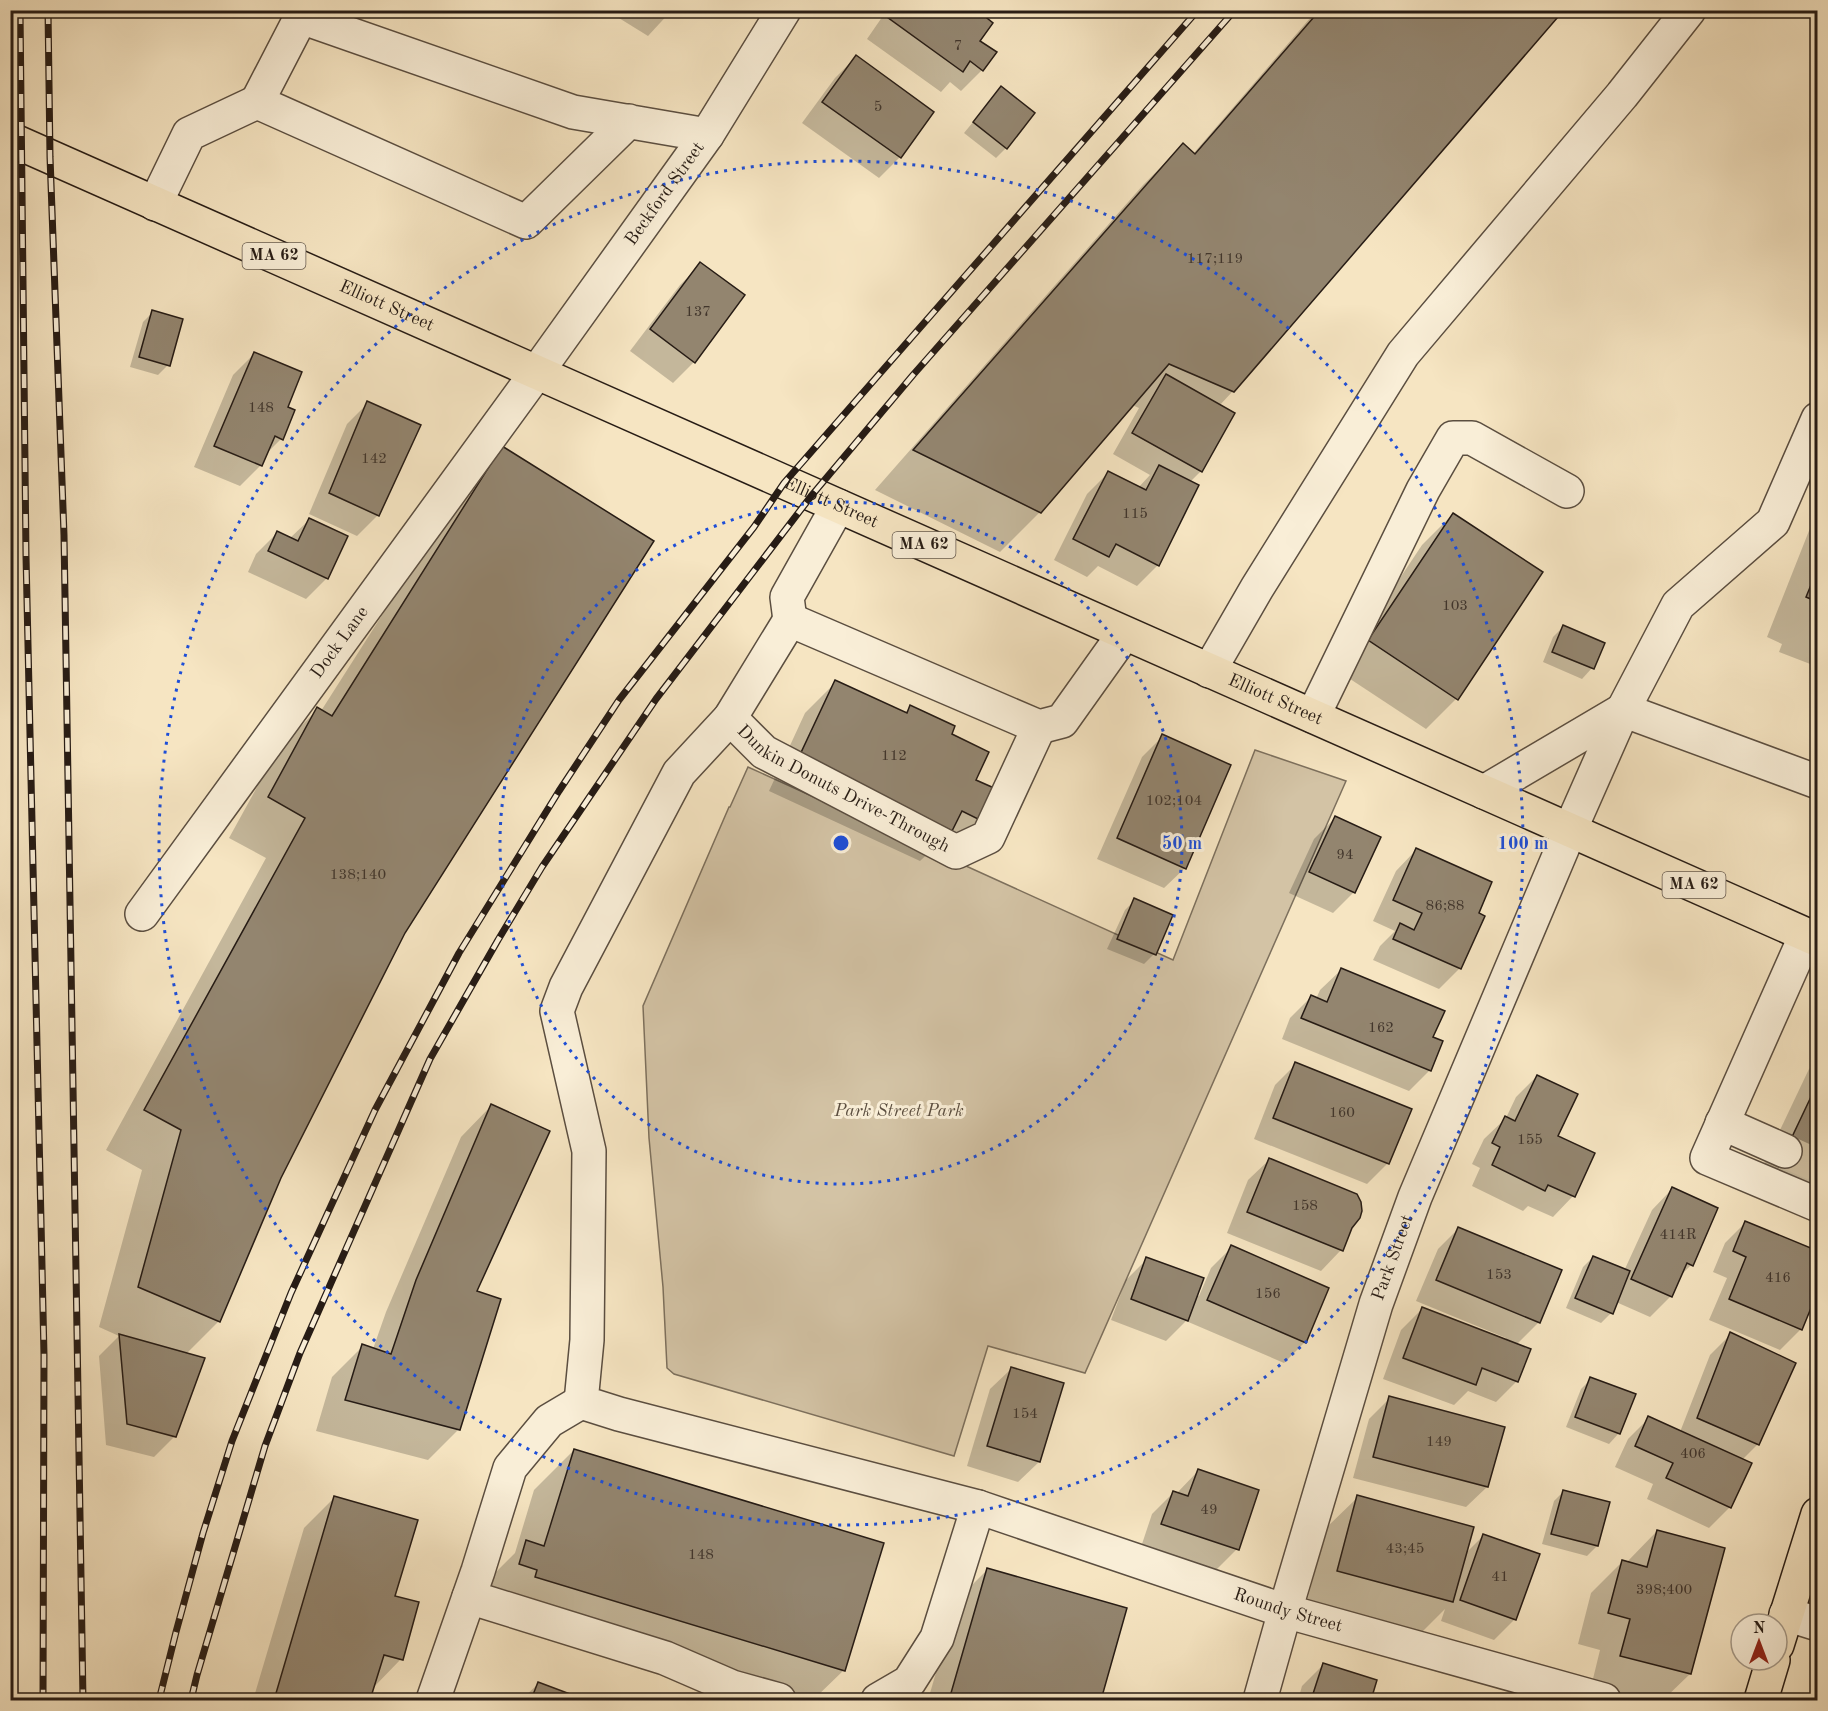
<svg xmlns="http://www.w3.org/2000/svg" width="1828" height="1711" viewBox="0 0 1828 1711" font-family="'Old Standard TT',serif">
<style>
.green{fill:#d3c3a5;stroke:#7d705d;stroke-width:1.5}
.shadow{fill:#0003}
.building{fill:#93856f;stroke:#271c15;stroke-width:1.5}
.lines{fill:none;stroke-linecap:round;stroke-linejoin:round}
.minor-tunnel{stroke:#cdbd9f;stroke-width:33;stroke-dasharray:33 16;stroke-linecap:butt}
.minor-casing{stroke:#5b4e40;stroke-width:36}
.major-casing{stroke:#271c15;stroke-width:36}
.highway-casing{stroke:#271c15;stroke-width:36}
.minor{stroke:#f9eed7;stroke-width:33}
.major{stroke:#f6e5c2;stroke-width:33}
.highway{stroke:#f6e5c2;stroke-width:33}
.rail-casing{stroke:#271c15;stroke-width:7}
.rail{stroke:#f9eed7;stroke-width:4.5;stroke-dasharray:14;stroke-linecap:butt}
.ring{fill:none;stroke:#1d4ed8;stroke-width:3;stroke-dasharray:3 6}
.labels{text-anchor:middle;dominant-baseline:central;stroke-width:6;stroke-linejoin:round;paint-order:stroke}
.number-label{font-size:15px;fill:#42362c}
.shield{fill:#f9eed7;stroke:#665b4f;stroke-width:1.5}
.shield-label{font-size:16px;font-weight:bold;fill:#271c15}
.street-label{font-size:18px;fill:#271c15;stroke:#f9eed7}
.park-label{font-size:18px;font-style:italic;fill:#5b4e40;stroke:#f9eed7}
.centre{fill:#1d4ed8;stroke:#f9eed7;stroke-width:3}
.ring-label{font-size:18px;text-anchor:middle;font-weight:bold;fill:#1d4ed8;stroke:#f9eed7;stroke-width:6;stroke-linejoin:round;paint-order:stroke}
</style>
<rect width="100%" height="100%" fill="#f6e5c2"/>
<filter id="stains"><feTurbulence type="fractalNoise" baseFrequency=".00333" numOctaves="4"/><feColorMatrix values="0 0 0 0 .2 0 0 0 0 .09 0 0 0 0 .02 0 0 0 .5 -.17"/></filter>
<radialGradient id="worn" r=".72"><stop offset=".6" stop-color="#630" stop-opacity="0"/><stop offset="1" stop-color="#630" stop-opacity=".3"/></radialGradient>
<polygon class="green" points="1255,750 1346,781 1085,1373 988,1346 954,1456 674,1374 667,1368 663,1287 649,1138 643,1006 729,807 730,807 748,767 1173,960"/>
<g class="shadow">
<polygon points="606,10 672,10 648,36"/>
<polygon points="887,10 974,10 982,70 961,91 950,82 941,92 867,39"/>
<polygon points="1317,10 1563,10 1233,391 1219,406 1233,414 1201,471 1190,482 1197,486 1158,565 1137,586 1098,566 1087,577 1054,560 1087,494 1108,473 1138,488 1150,475 1113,454 1139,408 1132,405 1040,512 1000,552 875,490 1143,185 1183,145 1193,154"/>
<polygon points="856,57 900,157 879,178 802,123 835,78"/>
<polygon points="1001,88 1033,113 1006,148 996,158 964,133"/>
<polygon points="701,264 743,296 694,362 673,383 630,351 680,285"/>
<polygon points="153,312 168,365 158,375 130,367 143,322"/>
<polygon points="254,354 286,407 281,439 265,455 261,465 240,486 194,467 233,375"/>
<polygon points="368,403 419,425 378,515 357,536 309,514 347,424"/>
<polygon points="502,448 404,932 280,1177 219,1321 186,1354 175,1436 154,1457 106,1445 99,1356 119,1336 99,1327 142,1170 106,1150 266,858 229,838 278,749 318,709 321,711 463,488"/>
<polygon points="1818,508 1818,667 1779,652 1782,644 1767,637"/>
<polygon points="1453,514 1456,699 1426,729 1338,671 1422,545"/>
<polygon points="309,520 327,578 306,599 248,572 256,554 277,533 289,539"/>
<polygon points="1563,627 1603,644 1592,668 1582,679 1543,662 1553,637"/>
<polygon points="836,682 904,713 911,707 950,735 974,781 979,819 948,850 937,845 920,861 769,791 805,713"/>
<polygon points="1163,736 1185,868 1164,888 1097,859 1142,757"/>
<polygon points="1335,818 1354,892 1333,913 1289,893 1314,839"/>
<polygon points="1416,850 1477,914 1460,968 1439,989 1373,960 1380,946 1395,931 1373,921 1396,871"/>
<polygon points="1135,900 1154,954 1144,964 1107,949 1125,910"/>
<polygon points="1341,970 1431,1038 1441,1042 1429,1071 1409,1091 1282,1039 1290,1018 1311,997 1316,999 1320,990"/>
<polygon points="1818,1060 1818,1218 1753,1187 1809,1069"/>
<polygon points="1296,1064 1388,1163 1367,1184 1254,1139 1275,1085"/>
<polygon points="1537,1076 1556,1137 1593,1154 1573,1196 1553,1217 1528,1206 1523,1211 1472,1186 1480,1168 1472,1164 1484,1139 1506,1118 1516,1097"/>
<polygon points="491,1106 475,1292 459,1429 428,1460 316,1431 332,1377 363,1346 373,1349 386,1312 461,1137"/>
<polygon points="1269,1160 1351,1227 1341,1250 1321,1271 1227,1233 1248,1180"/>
<polygon points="1672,1189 1717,1209 1691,1265 1678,1278 1671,1296 1650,1317 1616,1302 1611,1313 1601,1323 1566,1308 1583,1267 1593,1257 1624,1271 1652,1210"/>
<polygon points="1746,1222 1818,1253 1818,1306 1805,1319 1801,1329 1780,1350 1709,1320 1727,1278 1713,1272 1725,1243"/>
<polygon points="1458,1229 1539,1322 1516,1345 1517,1381 1496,1402 1468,1391 1454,1405 1383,1379 1401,1330 1422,1309 1505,1341 1506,1338 1416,1301 1438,1249"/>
<polygon points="1232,1247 1305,1342 1284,1363 1186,1321 1166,1341 1111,1320 1126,1280 1147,1259 1199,1296 1211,1268"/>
<polygon points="1731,1334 1758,1444 1742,1460 1730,1507 1709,1528 1647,1499 1653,1484 1615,1467 1628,1439 1649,1418 1680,1432 1710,1355"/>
<polygon points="1011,1369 1039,1462 1018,1482 967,1466 990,1389"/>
<polygon points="1591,1379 1619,1433 1609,1444 1566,1427 1581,1389"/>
<polygon points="1390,1398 1487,1487 1466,1507 1353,1478 1369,1419"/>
<polygon points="574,1450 844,1670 813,1700 773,1700 496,1617 487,1581 515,1553 534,1490"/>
<polygon points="1198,1471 1237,1549 1216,1570 1142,1544 1152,1514 1173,1493 1176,1494"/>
<polygon points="1564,1491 1597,1546 1587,1556 1542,1544 1554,1501"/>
<polygon points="335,1497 401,1659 373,1688 369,1700 253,1700 304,1528"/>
<polygon points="1358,1497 1465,1554 1484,1535 1515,1619 1494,1640 1441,1621 1445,1609 1421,1633 1307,1601 1327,1527"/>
<polygon points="1657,1531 1690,1674 1663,1700 1643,1700 1591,1687 1600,1650 1578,1644 1591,1593 1622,1562 1626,1563"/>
<polygon points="988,1569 1125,1609 1099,1700 928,1700 957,1600"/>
<polygon points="1323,1665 1376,1681 1369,1700 1298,1700 1302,1686"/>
<polygon points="538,1684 582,1700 521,1700"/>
</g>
<g class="building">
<polygon points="892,10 977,10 993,23 980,41 997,52 983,71 970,61 963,72 887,17"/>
<polygon points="1320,10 1564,10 1234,392 1169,364 1041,513 913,450 1183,143 1195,154"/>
<polygon points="856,55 934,112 901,158 822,102"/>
<polygon points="1001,86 1035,113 1007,149 973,122"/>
<polygon points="700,262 745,295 695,363 650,329"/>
<polygon points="152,310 183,319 170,366 139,357"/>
<polygon points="254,352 302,372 288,407 295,410 283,440 275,436 262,466 214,446"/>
<polygon points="1166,374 1235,413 1202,472 1132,433"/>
<polygon points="367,401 421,425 379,516 329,493"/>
<polygon points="502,446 654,541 405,933 281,1178 220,1322 138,1287 181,1130 144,1110 305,818 268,797 317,707 332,716"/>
<polygon points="1159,465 1199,485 1159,566 1116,544 1109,557 1073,539 1108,471 1146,490"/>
<polygon points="1453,513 1543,572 1458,700 1368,640"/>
<polygon points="309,518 348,536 328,579 268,551 277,531 298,541"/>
<polygon points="1818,568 1818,602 1806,597"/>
<polygon points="1563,625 1605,643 1594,669 1552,652"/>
<polygon points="835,680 907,713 910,705 955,726 952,734 989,752 976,780 994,788 980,820 962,811 952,831 798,759"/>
<polygon points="1162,734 1231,765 1186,869 1117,838"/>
<polygon points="1335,816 1381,837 1355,893 1309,872"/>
<polygon points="1416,848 1492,882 1479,913 1485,916 1461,969 1393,939 1400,923 1414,930 1422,913 1393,900"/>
<polygon points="1134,898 1173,915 1156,955 1117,939"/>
<polygon points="1341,968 1445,1011 1433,1037 1443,1041 1431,1071 1301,1018 1311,995 1327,1002"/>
<polygon points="1295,1062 1412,1109 1389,1164 1273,1118"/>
<polygon points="1537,1075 1578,1094 1558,1136 1595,1153 1575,1197 1548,1185 1545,1191 1492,1165 1500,1147 1492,1143 1505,1116 1515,1121"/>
<polygon points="1818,1082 1818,1173 1783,1156"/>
<polygon points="491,1104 550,1131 477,1291 501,1299 460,1430 345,1400 362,1344 391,1354 416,1280"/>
<polygon points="1269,1158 1357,1194 1361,1202 1362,1211 1360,1218 1352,1228 1343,1251 1247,1212"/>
<polygon points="1672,1187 1718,1208 1693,1266 1687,1263 1672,1297 1631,1279"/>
<polygon points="1745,1221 1818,1251 1818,1304 1813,1303 1802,1330 1729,1299 1746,1257 1733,1251"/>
<polygon points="1458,1227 1562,1270 1540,1323 1436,1280"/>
<polygon points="1231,1245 1329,1288 1306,1343 1207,1300"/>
<polygon points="1593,1256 1630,1271 1613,1314 1575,1298"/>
<polygon points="1146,1257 1204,1278 1188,1321 1131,1299"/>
<polygon points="1422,1307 1531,1349 1518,1382 1482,1368 1476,1385 1403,1358"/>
<polygon points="1730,1332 1796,1363 1759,1445 1697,1418"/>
<polygon points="119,1334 205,1358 176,1437 127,1424"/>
<polygon points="1011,1367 1064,1383 1040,1462 987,1446"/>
<polygon points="1590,1377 1636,1394 1620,1434 1575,1417"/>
<polygon points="1389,1396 1505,1427 1488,1487 1373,1457"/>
<polygon points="1648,1416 1752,1463 1731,1508 1666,1478 1673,1463 1635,1446"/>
<polygon points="574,1449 884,1543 845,1671 535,1577 537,1570 519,1564 526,1540 544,1546"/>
<polygon points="1198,1469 1259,1490 1239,1550 1161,1524 1173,1491 1188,1496"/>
<polygon points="1563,1490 1610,1502 1598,1546 1551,1534"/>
<polygon points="1357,1495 1474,1527 1453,1602 1337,1571"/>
<polygon points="334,1496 418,1520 395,1596 419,1602 403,1660 384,1655 370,1700 274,1700"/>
<polygon points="1657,1530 1725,1548 1691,1674 1620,1656 1630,1619 1608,1613 1622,1560 1647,1567"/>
<polygon points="1483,1534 1540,1554 1516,1620 1460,1600"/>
<polygon points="987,1568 1127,1608 1101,1700 949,1700"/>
<polygon points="1323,1663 1377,1680 1371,1700 1311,1700"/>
<polygon points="538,1682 586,1700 531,1700"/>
</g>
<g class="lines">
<polyline class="minor-tunnel" points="1785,1151 1818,1166"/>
<g class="minor-casing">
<g id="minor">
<polyline points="629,121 526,222 257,102 301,17 573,112 707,135"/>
<polyline points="155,204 189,134 257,102"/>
<path id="s1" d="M 790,620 L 730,718 L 679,773 L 566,987 L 557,1011 L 589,1151 L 587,1340 L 581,1402 L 619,1414 L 978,1507 L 1285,1611 L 1604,1700"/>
<polyline points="790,620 1039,727 1062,721 1124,634"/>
<polyline points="790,620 787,597 838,506"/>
<polyline points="1209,671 1257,588 1403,354 1622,95 1689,10"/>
<polyline points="1623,710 1818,782"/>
<polyline points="1313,716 1423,490 1453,438 1472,438 1567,491"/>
<path id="s2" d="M 730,718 L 764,752 L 956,852 L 988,837 L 1039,727"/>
<polyline points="1484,792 1623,710"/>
<path id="s3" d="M 142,914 L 537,372 L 707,135 L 784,10"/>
<polyline points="1806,935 1707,1158 1818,1205"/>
<polyline points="1722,1123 1785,1151"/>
<polyline points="469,1597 665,1658 732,1687 779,1700"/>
<polyline points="1786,1614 1818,1624"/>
<polyline points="433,1700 478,1571 510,1468 549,1421 581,1402"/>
<polyline points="878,1700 909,1682 937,1638 978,1507"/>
<path id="s4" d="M 1260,1700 L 1285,1611 L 1376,1304 L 1415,1197 L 1570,830 L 1623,710 L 1678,605 L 1773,522 L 1818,419"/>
</g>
</g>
<g class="major-casing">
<g id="major">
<path id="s5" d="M 10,139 L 1818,940"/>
</g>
</g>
<g class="highway-casing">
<g id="highway">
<polyline points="1777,1645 1818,1514"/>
<polyline points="1761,1700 1773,1660"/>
</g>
</g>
<use href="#minor" class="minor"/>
<use href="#major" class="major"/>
<use href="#highway" class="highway"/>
<g class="rail-casing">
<g id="rail">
<polyline points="20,10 26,556 44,1355 43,1700"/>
<polyline points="48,10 50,157 64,535 83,1700"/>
<polyline points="159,1700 176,1632 203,1533 232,1441 291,1293 375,1110 459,953 559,791 619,700 754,527 784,483 1198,10"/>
<polyline points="191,1700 197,1675 265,1446 300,1353 430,1059 498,940 542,867 656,699 812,495 913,375 1235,10"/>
</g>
</g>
<use href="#rail" class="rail"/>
</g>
<g class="ring">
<circle cx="841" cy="843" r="341"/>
<circle cx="841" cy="843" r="682"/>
</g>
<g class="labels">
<g class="number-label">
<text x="958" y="46">7</text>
<text x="878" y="107">5</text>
<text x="1215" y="259">117;119</text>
<text x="698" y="312">137</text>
<text x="261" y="408">148</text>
<text x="374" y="459">142</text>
<text x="1135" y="514">115</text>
<text x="1455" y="606">103</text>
<text x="894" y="756">112</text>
<text x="1174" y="801">102;104</text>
<text x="1345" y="855">94</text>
<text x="358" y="875">138;140</text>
<text x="1445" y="906">86;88</text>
<text x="1381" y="1028">162</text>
<text x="1342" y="1113">160</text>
<text x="1530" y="1140">155</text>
<text x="1305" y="1206">158</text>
<text x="1678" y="1235">414R</text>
<text x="1499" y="1275">153</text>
<text x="1778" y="1278">416</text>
<text x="1268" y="1294">156</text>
<text x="1025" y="1414">154</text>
<text x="1439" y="1442">149</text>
<text x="1693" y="1454">406</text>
<text x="1209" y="1510">49</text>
<text x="1405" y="1549">43;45</text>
<text x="701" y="1555">148</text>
<text x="1500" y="1577">41</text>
<text x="1664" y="1590">398;400</text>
</g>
<g class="shield">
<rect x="242.5" y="243" width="63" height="26" rx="4.5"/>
<rect x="892.5" y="532" width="63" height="26" rx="4.5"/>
<rect x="1662.5" y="872" width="63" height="26" rx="4.5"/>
</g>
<g class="shield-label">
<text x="274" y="256">MA 62</text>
<text x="924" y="545">MA 62</text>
<text x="1694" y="885">MA 62</text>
</g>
<g class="street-label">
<text stroke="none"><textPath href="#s3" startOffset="890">Beckford Street</textPath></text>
<text stroke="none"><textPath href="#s5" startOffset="412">Elliott Street</textPath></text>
<text stroke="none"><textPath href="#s5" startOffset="898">Elliott Street</textPath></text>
<text stroke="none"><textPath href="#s3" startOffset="336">Dock Lane</textPath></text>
<text stroke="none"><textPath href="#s5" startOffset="1384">Elliott Street</textPath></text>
<text stroke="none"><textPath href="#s2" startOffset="135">Dunkin Donuts Drive-Through</textPath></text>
<text stroke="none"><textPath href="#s4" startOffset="462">Park Street</textPath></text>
<text stroke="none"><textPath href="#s1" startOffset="1590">Roundy Street</textPath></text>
</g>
<g class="park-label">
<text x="899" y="1111">Park Street Park</text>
</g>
</g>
<circle cx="841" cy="843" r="9" class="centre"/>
<g class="ring-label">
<text x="1182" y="849">50 m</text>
<text x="1523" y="849">100 m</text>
</g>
<rect width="1828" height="1711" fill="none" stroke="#f6e5c2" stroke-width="36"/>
<rect x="12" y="12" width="1804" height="1687" fill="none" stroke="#271c15" stroke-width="3"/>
<rect x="18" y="18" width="1792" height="1675" fill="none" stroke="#271c15" stroke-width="1.5"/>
<g transform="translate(1759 1642)"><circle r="28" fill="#f9eed7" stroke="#a59a89" stroke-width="1.5"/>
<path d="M0-4.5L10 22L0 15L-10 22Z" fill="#8f2418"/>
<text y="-9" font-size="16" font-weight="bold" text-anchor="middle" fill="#271c15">N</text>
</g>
<rect width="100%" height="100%" filter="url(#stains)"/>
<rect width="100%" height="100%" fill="url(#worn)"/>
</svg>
